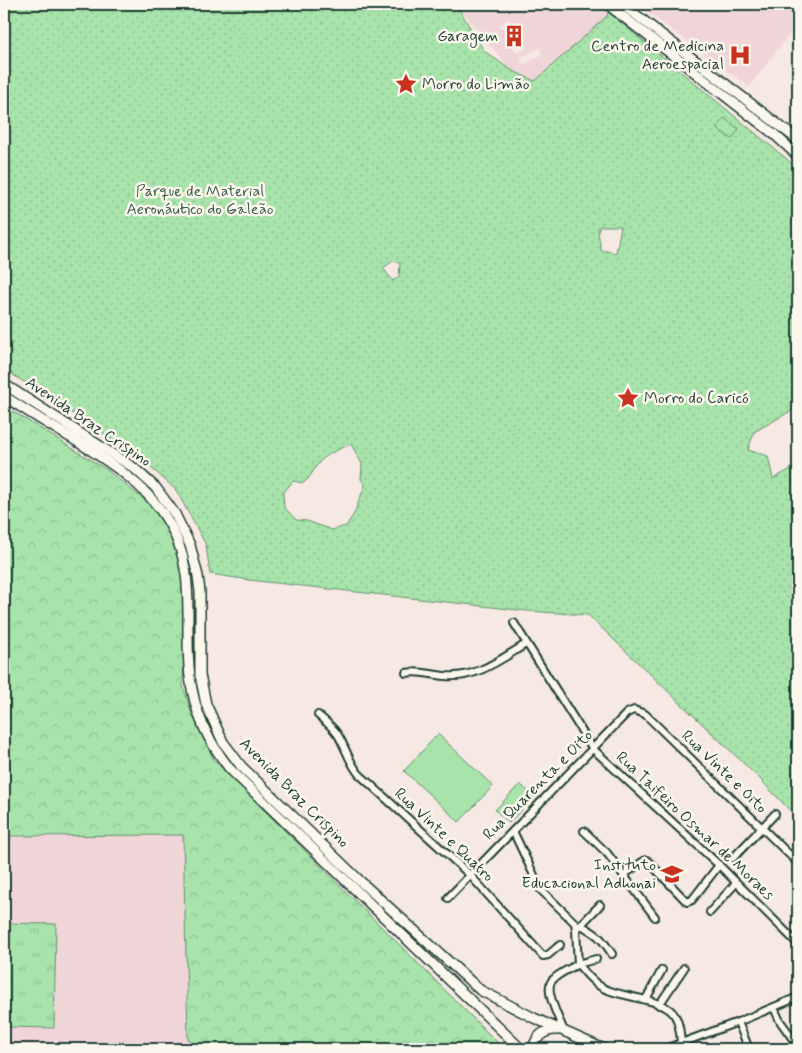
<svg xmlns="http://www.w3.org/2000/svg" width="802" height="1053" viewBox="0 0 802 1053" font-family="Mynerve,sans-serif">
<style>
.built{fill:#f0d5d8;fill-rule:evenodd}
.grass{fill:url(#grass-tufts);stroke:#63906f}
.forest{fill:url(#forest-crowns);stroke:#63906f}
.park{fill:url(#park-dots);stroke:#63906f;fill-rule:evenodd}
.pitch{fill:#a7e3aa;stroke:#63906f}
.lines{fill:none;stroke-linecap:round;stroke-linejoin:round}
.minor-casing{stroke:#1f3d34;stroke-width:10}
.secondary-casing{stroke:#1f3d34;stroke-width:12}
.minor{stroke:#fbf7ec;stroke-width:6}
.secondary{stroke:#fbf7ec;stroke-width:9}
.labels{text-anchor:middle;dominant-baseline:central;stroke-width:5;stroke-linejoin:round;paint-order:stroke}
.poi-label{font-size:16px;fill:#1f3d34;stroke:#fbf7ec;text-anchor:end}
.park-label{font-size:16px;fill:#3a5e4c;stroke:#fbf7ec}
.street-label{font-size:16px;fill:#1f3d34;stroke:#fbf7ec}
</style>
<defs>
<pattern id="grass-tufts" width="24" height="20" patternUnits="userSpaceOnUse" patternTransform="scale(1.25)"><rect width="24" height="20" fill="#a7e3aa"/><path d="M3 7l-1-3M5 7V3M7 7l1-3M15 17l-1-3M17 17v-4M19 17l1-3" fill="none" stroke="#8fc493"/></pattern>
<pattern id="forest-crowns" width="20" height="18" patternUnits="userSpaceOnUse" patternTransform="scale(1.25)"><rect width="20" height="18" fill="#a7e3aa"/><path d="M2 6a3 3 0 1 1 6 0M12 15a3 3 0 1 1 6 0" fill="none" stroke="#8fc493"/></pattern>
<pattern id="park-dots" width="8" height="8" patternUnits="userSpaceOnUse" patternTransform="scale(1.25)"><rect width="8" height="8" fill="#a7e3aa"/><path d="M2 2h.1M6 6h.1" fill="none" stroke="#8fc493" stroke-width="1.8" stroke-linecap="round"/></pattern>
</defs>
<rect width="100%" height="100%" fill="#f6e8e3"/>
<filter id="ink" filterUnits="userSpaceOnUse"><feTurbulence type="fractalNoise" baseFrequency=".02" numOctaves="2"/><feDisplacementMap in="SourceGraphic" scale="10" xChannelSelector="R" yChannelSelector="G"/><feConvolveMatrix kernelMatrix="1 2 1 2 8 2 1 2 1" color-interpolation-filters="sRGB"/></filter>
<g filter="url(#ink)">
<g class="built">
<path d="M 456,4 L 494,4 L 496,5 L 498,4 L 598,4 L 608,12 L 607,16 L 535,81 L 511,70 ZM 509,19 L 527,48 L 517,53 L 500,24 ZM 539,48 L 542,55 L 523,65 L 520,58 Z"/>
<polygon points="637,4 798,4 798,23 749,87"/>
<polygon points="4,406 107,470 136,493 184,657 183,686 191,712 214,760 504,1049 4,1049"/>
<polygon points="672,864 683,875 674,886 662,874"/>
</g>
<polygon class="grass" points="4,923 56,924 54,1028 4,1027"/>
<polygon class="forest" points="4,406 107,470 157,510 178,552 186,595 183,686 191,712 214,760 504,1049 199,1049 188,1039 183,835 4,836"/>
<path class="park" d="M 4,4 L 456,4 L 484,51 L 511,70 L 535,81 L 607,16 L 608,12 L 788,160 L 798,170 L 798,407 L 754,432 L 748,450 L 768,456 L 773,479 L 798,465 L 798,819 L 759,778 L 588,615 L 527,611 L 249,580 L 210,574 L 206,545 L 176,490 L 139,457 L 4,369 ZM 600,226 L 621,226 L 616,253 L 601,250 L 598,232 ZM 393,261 L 400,263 L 399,276 L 393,281 L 383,268 ZM 351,444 L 362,464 L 361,479 L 365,485 L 354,514 L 346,526 L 332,530 L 307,521 L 296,520 L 284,507 L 283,493 L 293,481 L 303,483 C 311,478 312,471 318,464 C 326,453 339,450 351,444 Z"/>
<g class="pitch">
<polygon points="724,118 739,129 732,139 716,128"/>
<polygon points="438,734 493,786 459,822 404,771"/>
<polygon points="520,784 534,797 509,823 495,810"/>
</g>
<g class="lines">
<g class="minor-casing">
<g id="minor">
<polyline points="514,623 593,749 719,865 798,944"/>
<path d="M 406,673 C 420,670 431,675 445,676 C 476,679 501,659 526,644"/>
<path d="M 318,715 C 325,721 333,727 338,735 C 346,748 349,762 359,774 L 469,874 L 543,956 L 548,955 L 560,945"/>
<polyline points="513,831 541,890 575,923 576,930"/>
<polyline points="584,831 607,853 655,917"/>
<polyline points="733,858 775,814"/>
<polyline points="623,875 644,861 647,860 687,902 692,900 719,865"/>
<polyline points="448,898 627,713 634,710 645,714 798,863"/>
<polyline points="710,912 736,883"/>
<path d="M 581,925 C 598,935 601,937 612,954"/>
<polyline points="596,959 578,964 576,930 600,905"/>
<polyline points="646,999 662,970"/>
<polyline points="659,1005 684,968"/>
<polyline points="774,1008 780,1021 798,1046"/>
<polyline points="738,1022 749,1049"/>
<path d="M 564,1031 C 560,1021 545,992 551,982 C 556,974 570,969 578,964 C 585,973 593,983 603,988 C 621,998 666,998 675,1016 C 680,1023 680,1034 681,1043"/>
<polyline points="665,1049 738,1022 798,997"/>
</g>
</g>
<g class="secondary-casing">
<g id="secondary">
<polyline points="607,4 774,134 798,156"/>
<polyline points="622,4 798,140"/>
<polyline points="4,384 134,468 156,488 175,514 190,545 198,576 200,592 200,675 206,704 223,742 241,766 361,882 480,990 534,1018 604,1049"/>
<path d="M 4,396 C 27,411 51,426 75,440 C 109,462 144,483 166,518 C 199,570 183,621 190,677 C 195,714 207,740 230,769 L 521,1049"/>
<path d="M 533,1049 C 536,1036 544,1029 558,1030"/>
</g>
</g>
<use href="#minor" class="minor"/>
<use href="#secondary" class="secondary"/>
</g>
</g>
<defs>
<g id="building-bare" transform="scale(1.725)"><path d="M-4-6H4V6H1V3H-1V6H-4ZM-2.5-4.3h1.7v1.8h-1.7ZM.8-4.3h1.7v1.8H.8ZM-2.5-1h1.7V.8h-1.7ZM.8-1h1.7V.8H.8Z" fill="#c8321e" stroke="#fbf7ec" stroke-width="2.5" paint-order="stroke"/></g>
<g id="hospital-bare" transform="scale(1.725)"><path d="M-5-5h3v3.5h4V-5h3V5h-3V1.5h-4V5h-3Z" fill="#c8321e" stroke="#fbf7ec" stroke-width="2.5" paint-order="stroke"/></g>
<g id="sight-bare" transform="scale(1.725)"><path d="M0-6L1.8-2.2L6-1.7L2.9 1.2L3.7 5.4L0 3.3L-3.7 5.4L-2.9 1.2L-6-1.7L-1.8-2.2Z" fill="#c8321e" stroke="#fbf7ec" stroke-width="2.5" paint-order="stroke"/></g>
<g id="school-bare" transform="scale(1.725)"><path d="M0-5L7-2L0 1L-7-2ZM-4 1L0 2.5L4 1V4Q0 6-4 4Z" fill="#c8321e" stroke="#fbf7ec" stroke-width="2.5" paint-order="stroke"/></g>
</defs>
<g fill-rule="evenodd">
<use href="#building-bare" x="514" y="36"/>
<use href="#hospital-bare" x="740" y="55"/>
<use href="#sight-bare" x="406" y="84"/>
<use href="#sight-bare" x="628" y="398"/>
<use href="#school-bare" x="672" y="874"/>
</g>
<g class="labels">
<g class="poi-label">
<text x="498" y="36">Garagem</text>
<text x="724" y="46">Centro de Medicina<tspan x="724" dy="18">Aeroespacial</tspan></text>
<text x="422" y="84" text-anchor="start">Morro do Limão</text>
<text x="644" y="398" text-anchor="start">Morro do Caricó</text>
<text x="656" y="865">Instituto<tspan x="656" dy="18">Educacional Adhonai</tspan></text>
</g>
<g class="park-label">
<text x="200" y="191">Parque de Material<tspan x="200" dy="18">Aeronáutico do Galeão</tspan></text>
</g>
<g class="street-label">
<text transform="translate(88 422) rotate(34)">Avenida Braz Crispino</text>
<text transform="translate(724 772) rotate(44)">Rua Vinte e Oito</text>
<text transform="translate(538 785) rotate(-45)">Rua Quarenta e Oito</text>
<text transform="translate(294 793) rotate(45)">Avenida Braz Crispino</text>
<text transform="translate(695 826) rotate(43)">Rua Taifeiro Osmar de Moraes</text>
<text transform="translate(444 835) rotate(43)">Rua Vinte e Quatro</text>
</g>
</g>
<rect width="802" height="1053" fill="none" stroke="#fbf7ec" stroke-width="20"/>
<rect x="10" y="10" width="782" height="1033" fill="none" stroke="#1f3d34" stroke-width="2" filter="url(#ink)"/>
</svg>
